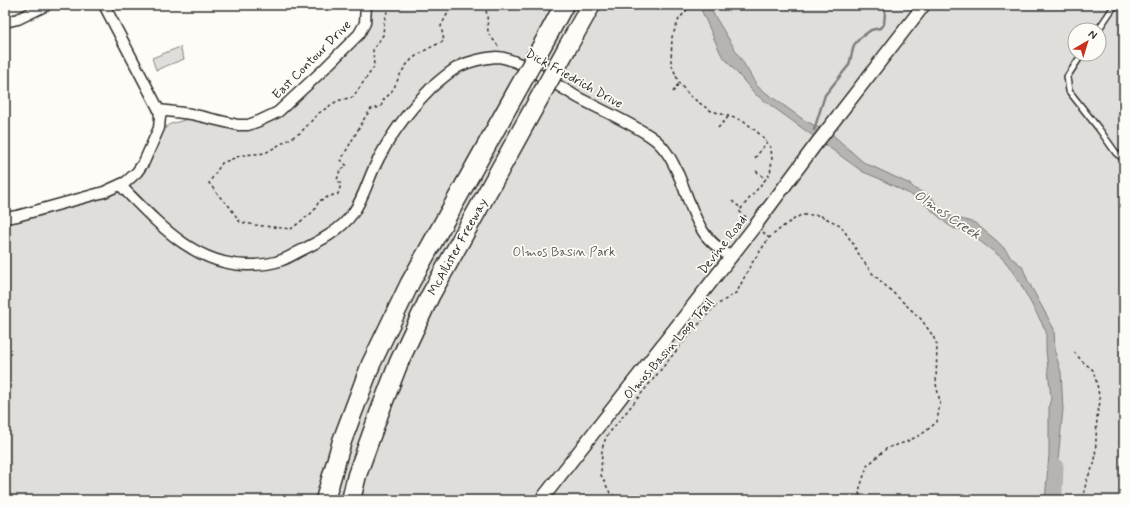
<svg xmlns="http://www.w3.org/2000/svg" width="1129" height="505" viewBox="0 0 1129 505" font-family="Mynerve,sans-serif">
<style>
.green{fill:#dfdeda;stroke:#858482;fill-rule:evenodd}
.water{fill:#b5b4b1;stroke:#7e7d7b}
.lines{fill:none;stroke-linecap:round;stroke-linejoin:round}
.stream{stroke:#7e7d7b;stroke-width:2.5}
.river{stroke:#b5b4b1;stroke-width:15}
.service-casing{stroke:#2b2b2b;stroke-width:8}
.minor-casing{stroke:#2b2b2b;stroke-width:13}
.tertiary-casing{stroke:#2b2b2b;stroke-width:15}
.motorway-casing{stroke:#2b2b2b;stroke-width:21}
.path{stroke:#2b2b2b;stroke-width:1.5;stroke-dasharray:3 3;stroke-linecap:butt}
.service{stroke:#fdfcf7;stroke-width:5}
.minor{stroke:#fdfcf7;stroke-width:10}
.tertiary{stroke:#fdfcf7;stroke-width:12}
.motorway{stroke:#fdfcf7;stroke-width:18}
.motorway-bridge-casing{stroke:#2b2b2b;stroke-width:21;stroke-linecap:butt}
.motorway-bridge{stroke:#fdfcf7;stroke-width:18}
.labels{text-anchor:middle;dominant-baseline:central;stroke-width:3.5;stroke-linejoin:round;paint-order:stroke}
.street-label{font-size:13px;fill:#2b2b2b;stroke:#fdfcf7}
.park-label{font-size:13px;fill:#585857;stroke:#fdfcf7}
.water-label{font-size:14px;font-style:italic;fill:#5b5b5a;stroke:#fdfcf7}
</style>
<rect width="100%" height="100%" fill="#fdfcf7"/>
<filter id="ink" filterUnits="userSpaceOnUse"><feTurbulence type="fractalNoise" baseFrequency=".025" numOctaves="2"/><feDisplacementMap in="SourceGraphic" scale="8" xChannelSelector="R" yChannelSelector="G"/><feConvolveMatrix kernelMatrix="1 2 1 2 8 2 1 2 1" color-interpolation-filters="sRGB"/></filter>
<g filter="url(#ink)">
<g class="green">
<path d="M 369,5 L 1124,5 L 1124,500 L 5,500 L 5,222 L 40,216 L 111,193 L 132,184 L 141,173 L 164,129 L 170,124 L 192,118 L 238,130 L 250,129 L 286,111 L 309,91 L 338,63 L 362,35 L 370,21 ZM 1075,30 L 1099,30 L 1099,54 L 1075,54 Z"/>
<polygon points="180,47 184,59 156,70 152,58"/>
</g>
<polygon class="water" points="699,5 708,5 758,87 804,120 833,135 863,162 910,184 915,189 931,196 940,211 944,214 975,223 997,241 1007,251 1010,257 1022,266 1028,281 1054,329 1055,352 1061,372 1063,409 1054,500 1045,500 1049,455 1049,406 1051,398 1046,350 1046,331 1020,283 1008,265 1002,258 964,229 955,229 947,224 919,199 878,178 863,172 755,94 721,54"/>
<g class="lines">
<polyline class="stream" points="814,130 825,95 849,65 854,45 860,38 871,30 880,28 884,24 885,13 884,5"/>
<polyline class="river" points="1053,500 1055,491 1056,466"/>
<g class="service-casing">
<g id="service">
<polyline points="1098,30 1115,5"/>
<polyline points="1082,54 1067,77 1069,91 1099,129 1116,153 1124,159"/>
</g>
</g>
<g class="minor-casing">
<g id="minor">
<polyline points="5,22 18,19 47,5"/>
<polyline points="159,110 191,114 238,125 248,125 259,121 278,112 321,72 359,34 365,23 366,5"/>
<path d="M 120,185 C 156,221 194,266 249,265 C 260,265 272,264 282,260 C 288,258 294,254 300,251 C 320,241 340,231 353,213 C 363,199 367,183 374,168 C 388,138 407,112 431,88 C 440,80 450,71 460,66 C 471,61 485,58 496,57 C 502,57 508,59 513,61 C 520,63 527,68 534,72 C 549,80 563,88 577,97 C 601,110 627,121 650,136 C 656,140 663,147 667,153 C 683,176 687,205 701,228 C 707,240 720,249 730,257"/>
<polyline points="5,218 17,216 104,192 126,182 137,172 144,162 159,128 160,117 159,110 104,5"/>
</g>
</g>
<g class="tertiary-casing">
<polyline id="tertiary" points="541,500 755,226 816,144 924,5"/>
</g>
<g class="motorway-casing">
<g id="motorway">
<polyline points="549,33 564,5"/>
<polyline points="567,48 591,5"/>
</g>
</g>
<g class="path">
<path d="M 389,5 L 384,22 L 383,35 L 373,50 L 374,67 L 353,97 L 337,101 L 319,113 L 300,133 L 265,153 L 242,155 L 222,163 L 209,183 L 219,196 L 229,206 L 240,222 L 255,225 L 291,229 L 314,211 L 319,201 L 330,196 L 338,194 L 341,184 L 337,180 L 340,170 L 347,166 L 341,160 L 364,119 L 371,109 L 381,107 C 384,96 385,100 391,92 C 396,86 398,77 403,70 C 412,55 429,48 444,41 L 441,26 L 452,5"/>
<polyline points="484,5 487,14 488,33 499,47"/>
<polyline points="691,5 679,19 672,37 671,63 679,83 690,96 709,110 744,121 763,137 771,148 772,160 770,174 739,211 748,219"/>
<polyline points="673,92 679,83"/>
<polyline points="718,128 729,116"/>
<polyline points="755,158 767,142"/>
<polyline points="756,171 766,179"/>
<polyline points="732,201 742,209"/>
<polyline points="763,232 769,238"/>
<polyline points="1074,352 1082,361 1093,370 1097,384 1100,402 1097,417 1095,462 1087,479 1082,500"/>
<polyline points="620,500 610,493 601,475 602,449 606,437 685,340 714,307 737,292 750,266 769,238 785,225 801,215 819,215 840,225 852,242 861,258 872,273 921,319 933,336 937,345 936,384 940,402 937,422 922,434 906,442 887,448 867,466 859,491 860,500"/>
</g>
<use href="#service" class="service"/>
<use href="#minor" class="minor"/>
<use href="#tertiary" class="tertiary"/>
<use href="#motorway" class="motorway"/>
<g class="motorway-bridge-casing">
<g id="motorway-bridge">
<polyline points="325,500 342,441 371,364 410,283 549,33"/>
<polyline points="351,500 357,475 380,411 399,362 430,296 567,48"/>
</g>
</g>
<use href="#motorway-bridge" class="motorway-bridge"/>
</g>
</g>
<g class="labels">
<g class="street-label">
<text transform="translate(312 60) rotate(-45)">East Contour Drive</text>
<text transform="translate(574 79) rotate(29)">Dick Friedrich Drive</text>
<text transform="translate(723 245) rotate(-52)">Devine Road</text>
<text transform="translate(458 247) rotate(-61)">McAllister Freeway</text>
<text transform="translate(669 349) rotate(-49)">Olmos Basin Loop Trail</text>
</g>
<g class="park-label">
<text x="564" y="252">Olmos Basin Park</text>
</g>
<g class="water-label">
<text transform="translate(947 215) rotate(34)">Olmos Creek</text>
</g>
</g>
<rect width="1129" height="505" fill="none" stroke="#fdfcf7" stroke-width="20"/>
<rect x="10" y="10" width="1109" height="485" fill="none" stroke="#2b2b2b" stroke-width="1.5" filter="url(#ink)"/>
<g transform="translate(1087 42) rotate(38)"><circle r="19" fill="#fdfcf7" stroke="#a9a8a5"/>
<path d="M0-3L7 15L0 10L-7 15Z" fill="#c8321e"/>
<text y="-6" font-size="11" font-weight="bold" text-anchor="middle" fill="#2b2b2b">N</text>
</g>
</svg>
